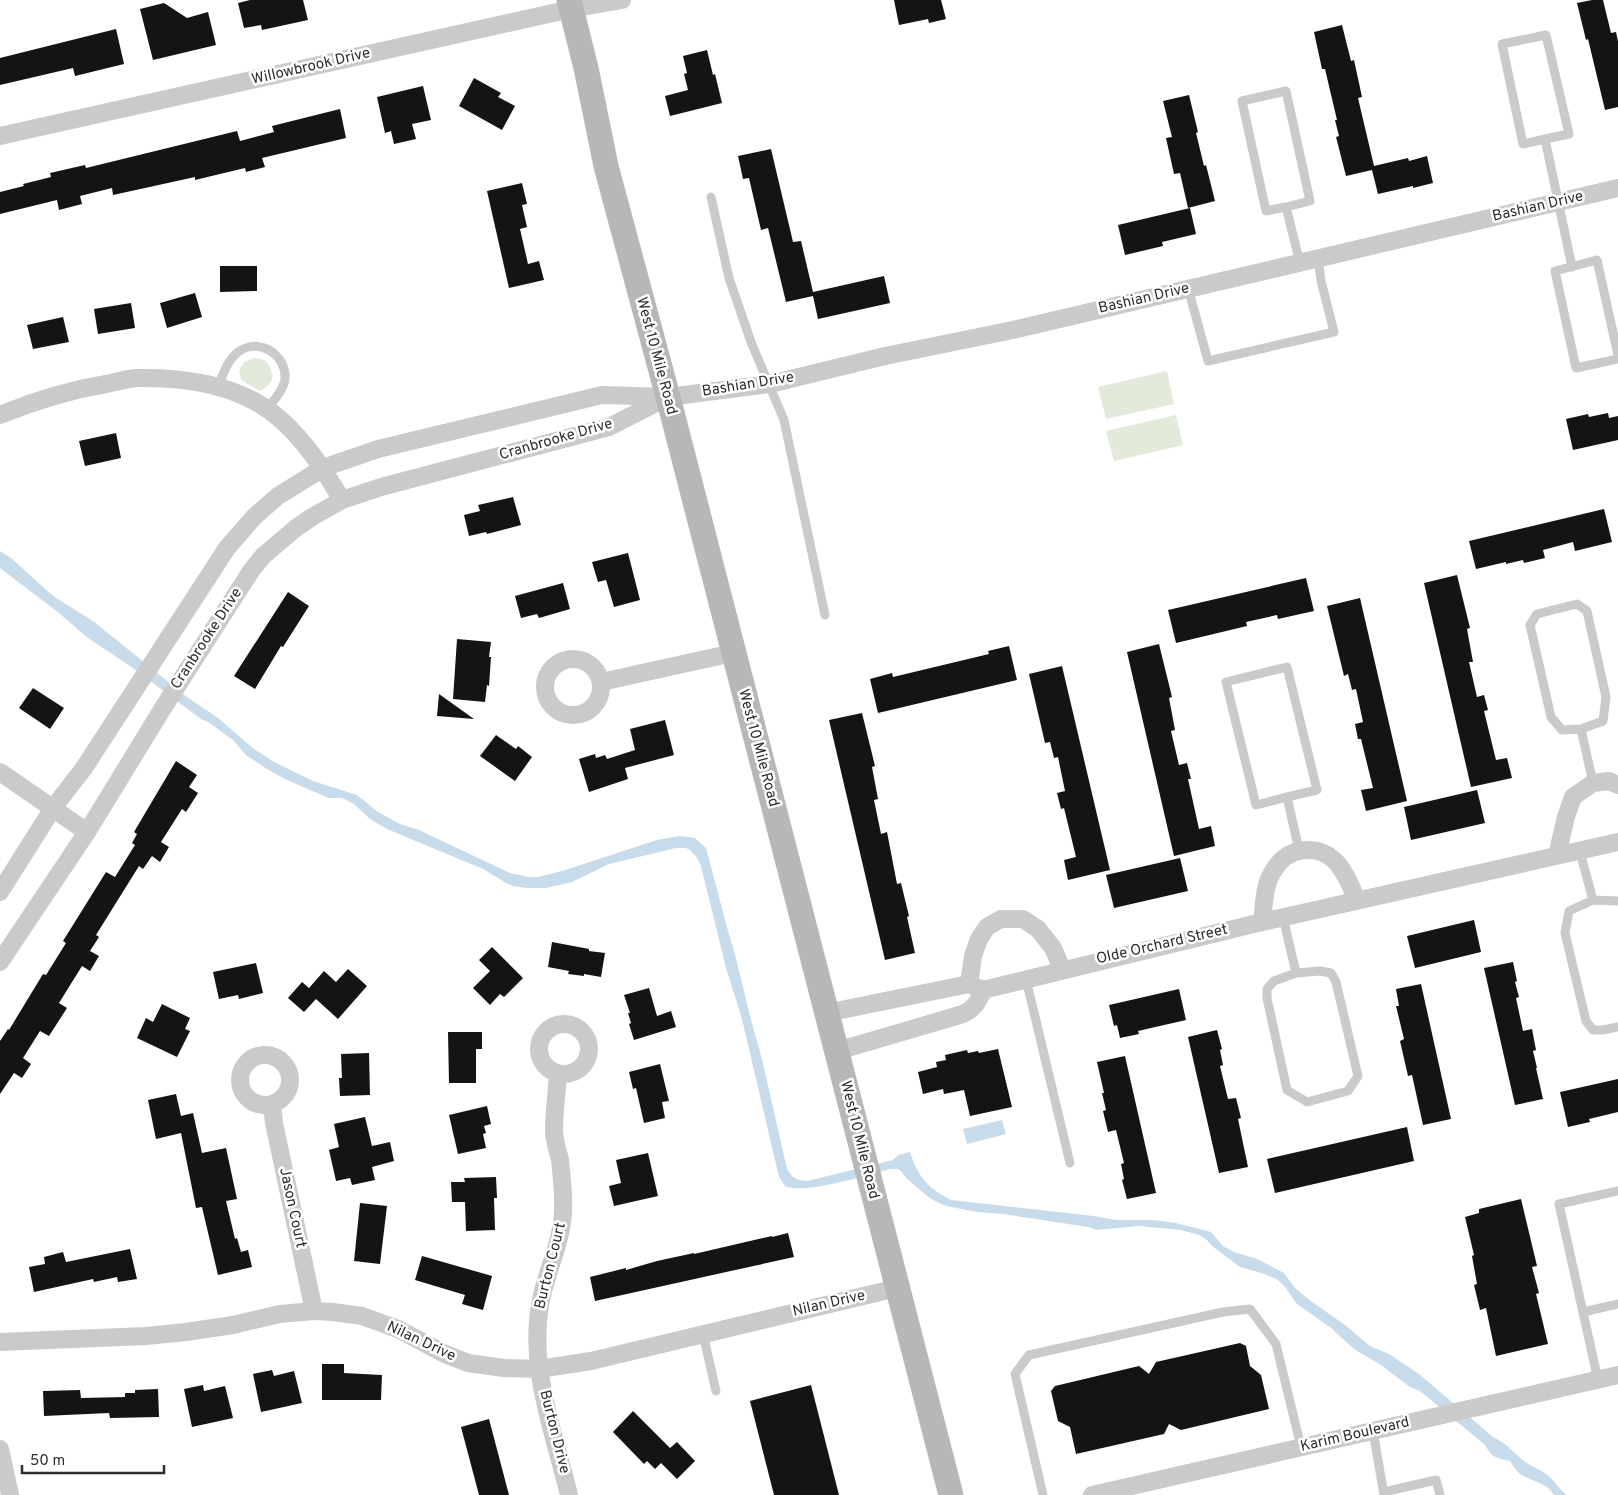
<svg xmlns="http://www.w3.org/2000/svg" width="1618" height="1495" viewBox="0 0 1618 1495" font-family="Overpass,sans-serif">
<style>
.green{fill:#e3eadb}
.water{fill:#c8dbea}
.building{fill:#141414}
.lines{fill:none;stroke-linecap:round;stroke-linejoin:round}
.service{stroke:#cacaca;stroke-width:9}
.minor{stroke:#cacaca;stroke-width:18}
.secondary{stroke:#b7b7b7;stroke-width:25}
.labels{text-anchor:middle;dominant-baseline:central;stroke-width:5;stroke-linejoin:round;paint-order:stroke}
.street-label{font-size:15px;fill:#2d2d2d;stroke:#fff}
</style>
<rect width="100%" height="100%" fill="#fff"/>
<g class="green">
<path d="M 254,358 L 265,360 C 275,374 276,382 260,391 L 241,380 L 239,370 L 244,362 Z"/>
<polygon points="1167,371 1174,404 1106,419 1098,387"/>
<polygon points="1176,415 1183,445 1114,461 1106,431"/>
</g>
<g class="water">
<path d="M 0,551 L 11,558 L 53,596 L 93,621 L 187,697 L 218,718 L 254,749 L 276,763 L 313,781 L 357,795 L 378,812 L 400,824 L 419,830 L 510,873 L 528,877 L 538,877 L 562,871 L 657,840 L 679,836 L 695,838 L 706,848 L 728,931 L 735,954 L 750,1016 L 762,1059 L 787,1169 C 792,1178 796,1180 807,1181 L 893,1160 L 898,1155 L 910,1152 C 918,1177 928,1188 951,1200 L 1093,1216 L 1116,1220 L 1153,1220 L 1176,1223 L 1211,1232 L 1223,1246 L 1234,1252 L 1257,1259 L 1284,1273 L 1295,1288 L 1308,1299 L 1345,1325 L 1370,1346 L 1389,1354 L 1419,1374 L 1493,1437 C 1506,1443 1513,1452 1524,1461 C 1532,1468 1542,1469 1551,1478 C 1557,1484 1560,1490 1567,1495 L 1554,1495 C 1548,1483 1531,1481 1520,1474 C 1516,1470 1513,1466 1510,1461 C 1497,1458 1492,1458 1485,1445 L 1420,1391 L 1410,1387 L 1381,1365 L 1354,1349 L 1331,1328 L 1297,1304 L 1285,1287 L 1278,1280 L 1265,1274 L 1240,1267 L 1212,1246 L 1206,1239 L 1199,1235 L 1181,1230 L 1139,1226 L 1097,1230 L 1088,1227 L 1003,1214 L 977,1212 L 946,1206 L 931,1199 L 907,1179 L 901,1171 L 898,1169 L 890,1169 C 866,1175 805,1195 785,1186 L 779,1177 L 742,1019 L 726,968 L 701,866 L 698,859 L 690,850 L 686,848 L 676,848 L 609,864 L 572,882 L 546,888 L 527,888 L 513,886 L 506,883 L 483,869 L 387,829 L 370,819 L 354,804 L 342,798 L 329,798 L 287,780 L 267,769 L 246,755 L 233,740 L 208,722 L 201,719 L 130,666 L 88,638 L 59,613 L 0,568 Z"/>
<polygon points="1002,1120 1006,1134 967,1144 963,1129"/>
</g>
<g class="building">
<polygon points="250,0 303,0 308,20 262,30 261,25 244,28 238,3"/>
<polygon points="894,0 941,0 946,19 929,23 928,19 899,25"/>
<polygon points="1592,0 1603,0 1611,33 1616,32 1618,41 1618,107 1605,110 1588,39 1586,40 1577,3"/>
<polygon points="164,3 187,18 208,12 216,45 153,60 140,9"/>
<polygon points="1342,25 1351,61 1354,60 1362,97 1358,98 1374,166 1408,158 1409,161 1427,156 1433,183 1413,188 1413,186 1378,194 1372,170 1346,176 1336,137 1339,136 1335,120 1337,120 1325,69 1322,69 1314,32"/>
<polygon points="116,29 124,64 75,76 73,68 0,85 0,58"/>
<polygon points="707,50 713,75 715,74 722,103 670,116 665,96 688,90 684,74 687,73 683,56"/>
<polygon points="474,78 501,93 498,97 515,106 502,130 459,106"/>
<polygon points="423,86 431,120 412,124 416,139 394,144 391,131 385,133 377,97"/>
<polygon points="1189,95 1198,132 1196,133 1204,166 1206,165 1215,201 1188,208 1180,173 1174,174 1166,138 1172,137 1163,101"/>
<polygon points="340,109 346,138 262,158 265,167 246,172 245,168 195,180 195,177 113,195 112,188 80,196 82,204 59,210 57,200 0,214 0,192 24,186 23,184 51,177 50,173 85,165 86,168 237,131 240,141 274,132 272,126"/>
<polygon points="771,149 793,242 801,241 813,292 884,276 890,303 818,319 813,296 786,302 768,228 761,230 749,178 743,179 738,156"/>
<polygon points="522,183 527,204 522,205 527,227 520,229 528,264 539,261 544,280 509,288 487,191"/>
<polygon points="1190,208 1196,234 1162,242 1163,246 1125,255 1118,225"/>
<polygon points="220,266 257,266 257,291 220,292"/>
<polygon points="195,293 202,317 167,328 160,303"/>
<polygon points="131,303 135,328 98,334 94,309"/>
<polygon points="63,317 69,342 33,349 27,325"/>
<polygon points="1608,413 1609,418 1618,416 1618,440 1573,450 1566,419 1588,414 1589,417"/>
<polygon points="116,433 121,458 85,466 79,441"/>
<polygon points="513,497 521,525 487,534 486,532 469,536 464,515 480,511 478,505"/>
<polygon points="1604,509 1612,542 1575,551 1573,542 1543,550 1545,558 1524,563 1523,560 1506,564 1506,562 1476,569 1469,541"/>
<polygon points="628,553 640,600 614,607 606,580 598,582 592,562"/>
<polygon points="1457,575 1470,628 1467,629 1473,662 1469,662 1477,697 1484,695 1488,710 1484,711 1496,760 1507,758 1512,778 1471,787 1424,583"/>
<polygon points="1306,578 1314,611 1278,619 1277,615 1246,622 1247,626 1176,643 1168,610"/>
<polygon points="563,583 570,609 539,618 537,614 521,618 515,596"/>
<polygon points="288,592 309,606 283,647 281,646 255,689 234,676"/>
<polygon points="1360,598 1407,801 1366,811 1361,790 1373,788 1361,739 1358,739 1355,724 1363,722 1356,689 1352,690 1348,674 1344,676 1327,606"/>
<polygon points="457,639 491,642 489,657 491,657 489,686 487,685 485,702 453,699"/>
<polygon points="1159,644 1172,697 1169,698 1175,730 1171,731 1179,765 1187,763 1191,779 1188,779 1199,829 1211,826 1215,846 1174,856 1127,652"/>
<polygon points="1009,646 1017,680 878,713 870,679 892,673 893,677 989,654 988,651"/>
<polygon points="1062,666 1110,870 1068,880 1064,860 1076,857 1064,808 1061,809 1057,793 1065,791 1058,757 1054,758 1050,742 1045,743 1029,674"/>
<polygon points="33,688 64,708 50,729 19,708"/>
<polygon points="439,694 474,719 437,716"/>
<polygon points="862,713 875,766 872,767 878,799 874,800 881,834 887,832 897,884 901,883 909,916 907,917 915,953 885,960 829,720"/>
<polygon points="665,720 674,755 625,768 628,779 589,792 579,759 595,754 596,758 605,755 607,759 635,750 630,729"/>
<polygon points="496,735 516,749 518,746 532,757 515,781 480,756"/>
<polygon points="176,761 197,775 189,787 198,793 186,812 182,809 161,842 169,847 160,862 152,856 143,869 139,866 96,935 99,937 90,951 99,956 90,971 82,966 59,1003 67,1008 49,1036 40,1031 23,1058 31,1064 22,1078 14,1073 0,1094 0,1041 8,1029 9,1030 43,974 46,975 66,943 63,941 106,872 115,877 135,845 132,843 137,834 134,832"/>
<polygon points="1477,790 1485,823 1411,840 1404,807"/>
<polygon points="1180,858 1188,891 1114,908 1106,875"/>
<polygon points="1474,920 1481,952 1415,968 1407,936"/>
<polygon points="552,942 589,949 589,951 605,953 601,977 584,974 584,976 568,974 569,971 548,967"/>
<polygon points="492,947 523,978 504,997 500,994 490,1005 473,988 490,971 479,960"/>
<polygon points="1513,962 1517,981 1515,982 1519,997 1516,998 1523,1031 1532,1029 1536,1050 1533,1051 1537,1068 1536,1068 1543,1099 1515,1105 1484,968"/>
<polygon points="256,963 263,993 239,999 238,995 219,999 213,972"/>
<polygon points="348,969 367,986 338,1019 316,999 304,1012 288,998 302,982 309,988 324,971 336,982"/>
<polygon points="1421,984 1451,1119 1423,1125 1412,1075 1408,1076 1400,1041 1404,1039 1396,1006 1399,1006 1396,989"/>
<polygon points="649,988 657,1016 671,1011 676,1027 634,1040 629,1024 631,1023 628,1013 630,1013 624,995"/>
<polygon points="1179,989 1186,1020 1138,1031 1139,1034 1120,1038 1117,1025 1114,1026 1109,1005"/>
<polygon points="162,1004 190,1018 185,1029 190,1031 177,1057 137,1038 146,1018 153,1022"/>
<polygon points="1217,1030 1222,1049 1220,1050 1223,1065 1220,1066 1228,1099 1236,1098 1241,1118 1238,1119 1248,1167 1219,1173 1188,1037"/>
<polygon points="448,1032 482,1032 482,1049 476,1049 476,1083 449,1083"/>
<polygon points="998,1049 1012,1107 970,1116 964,1090 944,1094 943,1089 923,1094 918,1072 937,1067 936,1062 946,1060 945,1055 967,1050 968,1053 978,1051 979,1053"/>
<polygon points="369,1053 370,1095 340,1096 339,1078 342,1078 341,1054"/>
<polygon points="1125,1056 1156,1193 1127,1199 1122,1180 1124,1179 1121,1164 1124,1163 1116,1130 1108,1132 1103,1111 1106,1110 1102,1093 1104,1093 1097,1062"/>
<polygon points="660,1064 669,1101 662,1102 665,1118 644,1123 636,1088 633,1089 629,1072"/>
<polygon points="1618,1079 1618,1112 1589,1119 1590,1122 1568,1127 1560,1092"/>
<polygon points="176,1094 181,1116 193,1113 202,1153 226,1148 237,1199 226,1201 235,1239 237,1238 241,1252 248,1250 252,1267 218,1275 202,1207 196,1208 181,1133 156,1139 148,1100"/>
<polygon points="487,1106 491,1124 484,1126 486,1133 483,1134 486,1148 458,1154 449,1115"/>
<polygon points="365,1117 372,1146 390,1142 394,1161 372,1167 375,1180 352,1185 350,1178 336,1181 329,1150 339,1147 334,1124"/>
<polygon points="1407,1127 1414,1161 1275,1193 1267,1159"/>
<polygon points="648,1153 658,1196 614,1206 609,1186 621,1183 616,1160"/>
<polygon points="496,1177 497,1198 494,1198 495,1230 466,1231 465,1202 452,1202 451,1182 465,1182 464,1178"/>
<polygon points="1521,1199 1537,1266 1532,1267 1539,1293 1536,1294 1548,1344 1496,1356 1486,1308 1480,1310 1474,1285 1477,1284 1472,1256 1474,1255 1465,1217 1479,1213 1479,1209"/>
<polygon points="360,1203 387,1206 380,1264 354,1261"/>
<polygon points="788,1233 794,1257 595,1301 590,1277 626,1268 626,1270 657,1261 694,1253 694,1254 772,1236 772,1237"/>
<polygon points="130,1249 137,1279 118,1282 117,1277 94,1282 93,1279 34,1292 29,1267 45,1264 44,1257 63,1252 66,1262"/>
<polygon points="422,1256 492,1276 483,1310 462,1304 465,1295 415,1280"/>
<polygon points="1240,1343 1246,1346 1250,1366 1261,1375 1269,1409 1181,1430 1169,1424 1164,1434 1076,1454 1070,1427 1058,1421 1051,1391 1055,1386 1139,1366 1149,1374 1156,1362"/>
<polygon points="322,1364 344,1364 344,1373 382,1375 381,1400 322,1400"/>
<polygon points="272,1370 274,1376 294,1371 302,1403 261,1412 253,1374"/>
<polygon points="203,1385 204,1391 225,1386 233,1418 192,1427 184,1389"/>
<polygon points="811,1385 839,1495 774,1495 750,1401"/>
<polygon points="158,1389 159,1417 110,1418 109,1413 44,1416 43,1391 80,1390 81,1398 125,1397 125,1393 135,1393 135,1390"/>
<polygon points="633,1411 670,1448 677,1442 695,1461 677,1479 661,1463 655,1469 647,1461 644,1464 613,1432"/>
<polygon points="489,1419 509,1495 479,1495 461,1427"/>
</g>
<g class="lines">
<g class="service">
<polyline points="1545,139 1523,144 1502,44 1546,35 1569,134 1545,139 1572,267"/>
<polyline points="711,197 729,278 751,342 784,420 825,615"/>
<polyline points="1286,207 1266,211 1242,101 1286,91 1310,201 1286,207 1300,263"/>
<polyline points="1188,288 1208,361 1334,332 1321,281 1318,258"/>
<polyline points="1618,355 1597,260 1555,271 1576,368 1618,359"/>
<path d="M 218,387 C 223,375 227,361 237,353 C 257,336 287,354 285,379 C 284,390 273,401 267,409"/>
<polyline points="1581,729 1562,730 1551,717 1530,625 1537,614 1577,604 1587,611 1606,697 1603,721 1581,729 1593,783"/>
<polyline points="1287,797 1256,805 1226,682 1287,667 1317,790 1287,797 1299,850"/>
<polyline points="1580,852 1593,900"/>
<polyline points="1618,901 1593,900 1569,911 1565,933 1586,1021 1593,1030 1603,1030 1618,1027"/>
<polyline points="1283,917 1296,973 1274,981 1267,989 1267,998 1287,1090 1307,1102 1348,1091 1358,1076 1336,982 1331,973 1320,971 1296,973"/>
<polyline points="1026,979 1070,1163"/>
<polyline points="1583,1312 1618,1304"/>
<polyline points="703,1334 716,1391"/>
<polyline points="1598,1380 1559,1204 1618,1191"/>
<polyline points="1373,1431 1384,1495"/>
<polyline points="1384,1492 1436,1480 1440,1495"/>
<polyline points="1043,1495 1015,1374 1029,1355 1223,1312 1250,1309 1276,1344 1301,1447"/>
</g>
<g class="minor">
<polyline points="0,136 571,9 622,0"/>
<path d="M 0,415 C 34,401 70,390 106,384 C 116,382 126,379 136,378 C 185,377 242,385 280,419 C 306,442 324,470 342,500"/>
<circle cx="573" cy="687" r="28"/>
<polyline points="601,682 733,653"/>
<polyline points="0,772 87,832"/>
<polyline points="1557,855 1566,817 1573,797 1593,783 1609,781 1618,785"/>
<polyline points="0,892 53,808 84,768 227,548 255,516 278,496 323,468 378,449 602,395 668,397 770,384 885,356 1013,330 1618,188"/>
<path d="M 1262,922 C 1264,906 1264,886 1272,873 C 1275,868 1280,861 1284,858 C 1298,847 1321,847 1334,860 C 1345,870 1351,887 1357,900"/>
<polyline points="0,962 87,832 163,708 251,571 263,556 296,528 312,517 342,500 381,487 609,427 666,398"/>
<polyline points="969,984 973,956 979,939 987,927 1001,919 1023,919 1038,929 1053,948 1062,969"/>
<polyline points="826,1013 969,984 983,990 1262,922 1618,842"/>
<circle cx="564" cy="1049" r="25"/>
<path d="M 837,1051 L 963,1014 C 974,1009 979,1001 983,990"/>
<circle cx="265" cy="1080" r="25"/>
<path d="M 558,1074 C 557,1092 554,1112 554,1131 C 554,1140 558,1151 560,1160 C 562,1178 564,1196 563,1213 C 561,1245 545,1274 540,1305 C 529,1368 554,1434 569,1495"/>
<polyline points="272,1105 274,1123 314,1311"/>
<polyline points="0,1342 146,1336 186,1332 233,1325 280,1314 314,1311 333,1312 362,1316 398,1329 445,1354 468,1363 504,1368 539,1369 591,1361 897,1288"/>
<polyline points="0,1449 10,1495"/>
<polyline points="1092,1495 1618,1375"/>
</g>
<polyline class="secondary" points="569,0 586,68 606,166 668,397 951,1495"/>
</g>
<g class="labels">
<g class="street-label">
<text transform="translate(311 67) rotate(-13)">Willowbrook Drive</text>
<text transform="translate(1538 207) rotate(-13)">Bashian Drive</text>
<text transform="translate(1144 299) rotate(-13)">Bashian Drive</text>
<text transform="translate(656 356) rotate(75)">West 10 Mile Road</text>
<text transform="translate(748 385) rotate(-9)">Bashian Drive</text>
<text transform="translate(556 440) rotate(-16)">Cranbrooke Drive</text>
<text transform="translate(207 639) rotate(-57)">Cranbrooke Drive</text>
<text transform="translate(758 748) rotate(75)">West 10 Mile Road</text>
<text transform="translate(1162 945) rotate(-13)">Olde Orchard Street</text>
<text transform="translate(859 1140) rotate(76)">West 10 Mile Road</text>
<text transform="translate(292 1208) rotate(78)">Jason Court</text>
<text transform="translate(551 1266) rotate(-76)">Burton Court</text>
<text transform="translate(829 1304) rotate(-13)">Nilan Drive</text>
<text transform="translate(421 1342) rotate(25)">Nilan Drive</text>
<text transform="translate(554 1432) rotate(76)">Burton Drive</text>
<text transform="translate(1355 1435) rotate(-13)">Karim Boulevard</text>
</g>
</g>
<path d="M22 1465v8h142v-8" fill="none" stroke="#2d2d2d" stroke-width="2.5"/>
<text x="30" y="1465" font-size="15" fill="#2d2d2d" stroke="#ffffff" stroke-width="4" paint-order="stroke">50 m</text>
</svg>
